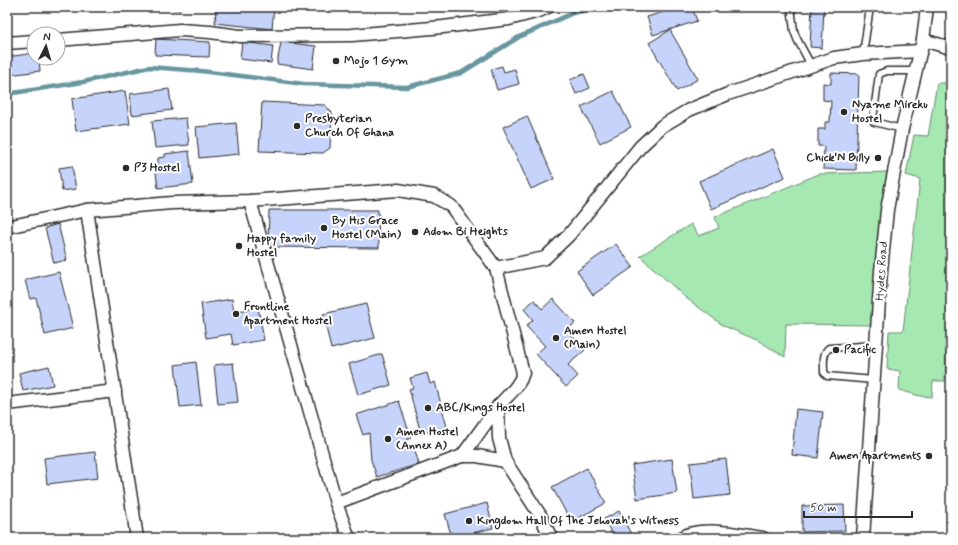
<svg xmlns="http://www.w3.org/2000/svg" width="958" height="545" viewBox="0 0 958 545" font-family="Mynerve,sans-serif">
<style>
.green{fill:#a5e8b1;stroke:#688a6e}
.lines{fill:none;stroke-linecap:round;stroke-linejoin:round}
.stream{stroke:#67969f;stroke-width:4.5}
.building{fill:#c6d4fb;stroke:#2b2b2b}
.service-casing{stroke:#2b2b2b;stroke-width:9}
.minor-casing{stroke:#2b2b2b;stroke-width:15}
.service{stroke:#fff;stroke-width:6}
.minor{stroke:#fff;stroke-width:12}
.poi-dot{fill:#2b2b2b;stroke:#fff;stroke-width:1.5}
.labels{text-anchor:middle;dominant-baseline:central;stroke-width:4;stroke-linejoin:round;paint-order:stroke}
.poi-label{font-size:12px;font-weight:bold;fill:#2b2b2b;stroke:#fff;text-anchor:start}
.street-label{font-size:12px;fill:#2b2b2b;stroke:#fff}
</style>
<rect width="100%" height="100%" fill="#fff"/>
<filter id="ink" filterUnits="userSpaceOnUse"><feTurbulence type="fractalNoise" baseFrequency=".025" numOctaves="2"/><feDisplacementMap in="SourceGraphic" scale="8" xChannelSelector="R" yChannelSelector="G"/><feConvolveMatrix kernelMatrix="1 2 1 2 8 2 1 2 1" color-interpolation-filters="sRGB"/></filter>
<g filter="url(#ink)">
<g class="green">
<polygon points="937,83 951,83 951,352 946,352 945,381 933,381 932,397 920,396 899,390 900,371 887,369 889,331 903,331 920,179 906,175 914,135 928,136"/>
<polygon points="887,172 881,218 871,325 786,324 785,357 759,341 724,326 686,298 640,256 691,224 699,236 719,228 715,217 819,174"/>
</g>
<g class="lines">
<polyline class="stream" points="7,94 83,82 149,67 201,71 304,84 407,87 461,73 519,37 573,13 599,7"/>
</g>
<g class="building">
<polygon points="158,7 180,7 180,10"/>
<polygon points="216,7 274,7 272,29 215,23"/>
<polygon points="679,7 692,7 697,21 653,35 647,17"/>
<polygon points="812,7 824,8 822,48 810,47"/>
<polygon points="670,30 698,79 677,91 649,43"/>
<polygon points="156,39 210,42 209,57 155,55"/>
<polygon points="242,42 273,46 271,63 240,59"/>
<polygon points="281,42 316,46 313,69 277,64"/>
<polygon points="34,53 34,58 39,58 40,71 8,75 7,57"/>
<polygon points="502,66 504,72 515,69 519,84 497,90 491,69"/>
<polygon points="831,73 859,74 856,170 823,169 824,146 818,146 818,129 825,129 825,122 830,122 831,101 823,100 823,83 831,84"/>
<polygon points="584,74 590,88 576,94 570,80"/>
<polygon points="169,89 172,110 132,115 130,94"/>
<polygon points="125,91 130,124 76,131 72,99"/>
<polygon points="613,91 631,127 600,143 581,107"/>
<polygon points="262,102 325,105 332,113 330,148 323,153 259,151"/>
<polygon points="527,116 554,179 531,189 503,127"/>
<polygon points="186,118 189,145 155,148 152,121"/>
<polygon points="236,123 239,154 199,158 196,127"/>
<polygon points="773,149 785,177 711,209 699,181"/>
<polygon points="189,151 193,184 158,188 155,166 158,166 158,158 165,157 165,154"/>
<polygon points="72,166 76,189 62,191 59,168"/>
<polygon points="7,188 10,206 7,206"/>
<polygon points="269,210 378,210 379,248 268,247"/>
<polygon points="58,224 67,260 54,263 45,228"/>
<polygon points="616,244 633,267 593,295 577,271"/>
<polygon points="59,272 73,328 45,335 36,298 30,299 25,280"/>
<polygon points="232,299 234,312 258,307 264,340 233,345 231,334 206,338 201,304"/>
<polygon points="553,299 575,323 567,330 585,350 568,365 578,376 566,387 536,354 545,346 526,326 533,320 524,309 534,300 542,309"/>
<polygon points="366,304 375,338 331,349 323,314"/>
<polygon points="382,354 391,385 358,395 349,364"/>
<polygon points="196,362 201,405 180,407 175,365"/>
<polygon points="233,363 238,402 218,404 214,365"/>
<polygon points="49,366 53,385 23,391 19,373"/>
<polygon points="427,373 430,384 435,382 447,427 421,434 409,389 413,388 410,378"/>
<polygon points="399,401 411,438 403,441 406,450 414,448 419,464 377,477 371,460 369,433 363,435 356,415"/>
<polygon points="796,409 823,412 818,458 792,455"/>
<polygon points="95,452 98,478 47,484 44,458"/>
<polygon points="672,459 677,493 637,499 632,465"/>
<polygon points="726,459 730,495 694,499 690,463"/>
<polygon points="587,468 606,503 571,522 552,487"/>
<polygon points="487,503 493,528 452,538 445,514"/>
<polygon points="844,505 845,531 802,532 802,506"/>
<polygon points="619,511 633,538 614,538 604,519"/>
</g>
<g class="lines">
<g class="service-casing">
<g id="service">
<polyline points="791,7 794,31 797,39 811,65"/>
<polyline points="863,54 870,7"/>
<polyline points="902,129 874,122 873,119 879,74 887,71 916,71"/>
<path d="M 874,380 L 827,376 L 824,372 C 824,364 822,353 829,348 L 877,345"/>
</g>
</g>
<g class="minor-casing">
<g id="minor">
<polyline points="58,40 180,30 210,32 240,36 352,35 443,27 509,19 539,11 548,7"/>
<polyline points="923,40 951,48"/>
<polyline points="7,43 34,41"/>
<polyline points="250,201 336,503 349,538"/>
<polyline points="87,210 137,538"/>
<path d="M 7,227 L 87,210 L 172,203 L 250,201 L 398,190 L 434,196 L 451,206 L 496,268 L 523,373 C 519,388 506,396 497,408 C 485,424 474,440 462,456"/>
<polyline points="496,268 545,258 569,235 640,147 662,126 689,110 728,94 834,58 863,54 921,51"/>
<polyline points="7,404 115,391"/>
<polyline points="498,406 499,438 505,461 540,515 551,538"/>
<polyline points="336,503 462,456 477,456 505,461"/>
<path d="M 681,538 C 699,525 741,535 763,538"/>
<polyline points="863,538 881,271 887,210 902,129 923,40 927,7"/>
</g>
</g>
<use href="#service" class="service"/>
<use href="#minor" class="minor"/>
</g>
</g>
<g class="poi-dot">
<circle cx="336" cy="61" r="4"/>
<circle cx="844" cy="112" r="4"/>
<circle cx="297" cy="126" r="4"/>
<circle cx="878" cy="158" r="4"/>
<circle cx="126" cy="168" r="4"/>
<circle cx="324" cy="228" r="4"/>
<circle cx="415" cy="232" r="4"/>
<circle cx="239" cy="246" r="4"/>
<circle cx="236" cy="314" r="4"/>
<circle cx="556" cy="338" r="4"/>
<circle cx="836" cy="350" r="4"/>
<circle cx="428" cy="408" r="4"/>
<circle cx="388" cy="439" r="4"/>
<circle cx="929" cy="456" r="4"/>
<circle cx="469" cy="521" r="4"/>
</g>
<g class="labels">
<g class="poi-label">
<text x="344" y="61">Mojo 1 Gym</text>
<text x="852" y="105">Nyame Mireku<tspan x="852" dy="14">Hostel</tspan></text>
<text x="305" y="119">Presbyterian<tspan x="305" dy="14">Church Of Ghana</tspan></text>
<text x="870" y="158" text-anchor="end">Chick'N Billy</text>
<text x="134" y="168">P3 Hostel</text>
<text x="332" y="221">By His Grace<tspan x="332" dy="14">Hostel (Main)</tspan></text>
<text x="423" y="232">Adom Bi Heights</text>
<text x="247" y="239">Happy family<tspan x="247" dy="14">Hostel</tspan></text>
<text x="244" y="307">Frontline<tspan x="244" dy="14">Apartment Hostel</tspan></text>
<text x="564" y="331">Amen Hostel<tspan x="564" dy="14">(Main)</tspan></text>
<text x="844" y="350">Pacific</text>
<text x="436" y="408">ABC/Kings Hostel</text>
<text x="396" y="432">Amen Hostel<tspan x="396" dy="14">(Annex A)</tspan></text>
<text x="921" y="456" text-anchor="end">Amen Apartments</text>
<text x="477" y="521">Kingdom Hall Of The Jehovah's Witness</text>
</g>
<g class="street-label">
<text transform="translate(882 271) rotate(-86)">Hydes Road</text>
</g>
</g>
<rect width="958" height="545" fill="none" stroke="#fff" stroke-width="24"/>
<rect x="12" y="12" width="934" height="521" fill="none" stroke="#2b2b2b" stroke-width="1.5" filter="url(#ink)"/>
<g transform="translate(46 46) rotate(5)"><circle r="19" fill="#ffffff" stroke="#aaaaaa"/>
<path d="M0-3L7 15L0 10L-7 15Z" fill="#2b2b2b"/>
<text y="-6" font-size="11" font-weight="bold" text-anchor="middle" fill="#2b2b2b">N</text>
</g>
<path d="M804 511v6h108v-6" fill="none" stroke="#2b2b2b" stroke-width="2"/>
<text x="810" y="511" font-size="12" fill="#2b2b2b" stroke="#ffffff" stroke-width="3" paint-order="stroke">50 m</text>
</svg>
